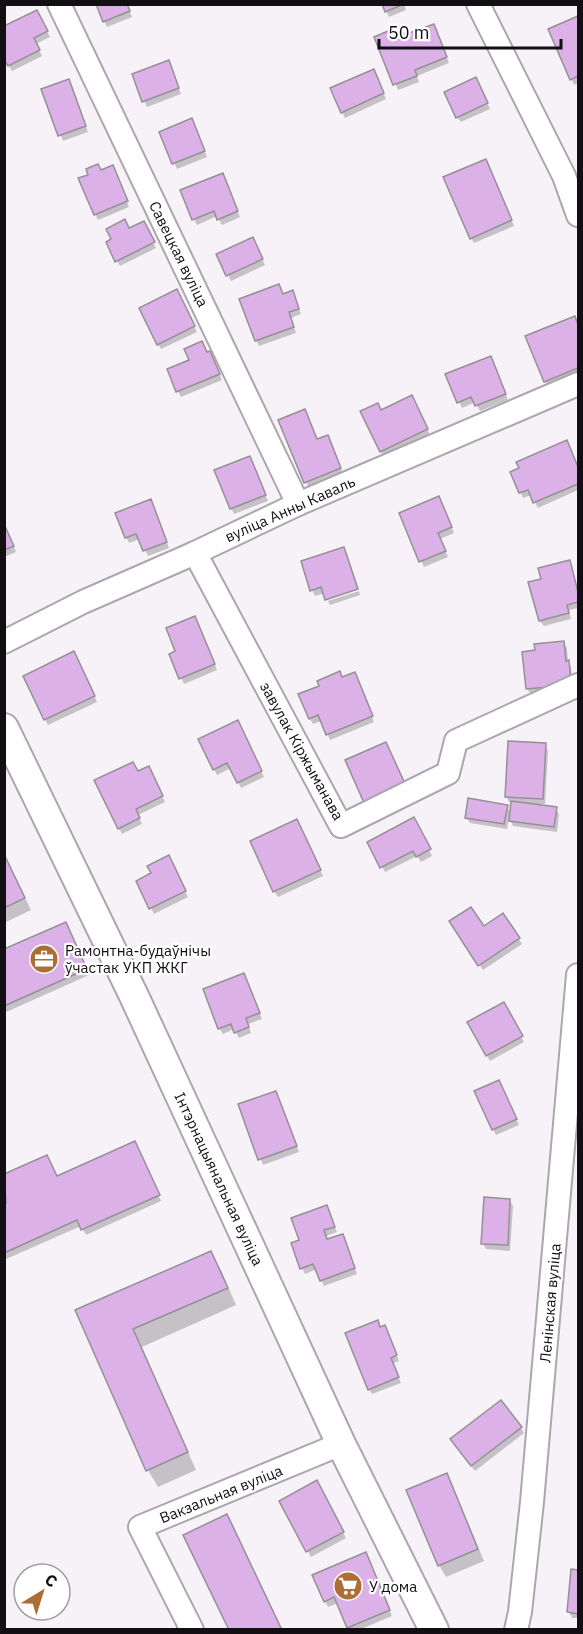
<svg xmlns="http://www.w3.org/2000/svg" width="583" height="1634" viewBox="0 0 583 1634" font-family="'IBM Plex Sans',sans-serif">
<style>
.shadow{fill:#0003}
.building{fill:#dbb1e7;stroke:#959096;stroke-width:1.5}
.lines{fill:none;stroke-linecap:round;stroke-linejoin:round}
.minor-casing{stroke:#aca7ae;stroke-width:26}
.tertiary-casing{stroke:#aca7ae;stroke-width:32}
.minor{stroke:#fff;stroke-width:22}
.tertiary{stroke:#fff;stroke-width:28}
.labels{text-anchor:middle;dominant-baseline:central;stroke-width:4.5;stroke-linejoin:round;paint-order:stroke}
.street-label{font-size:15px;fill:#110f11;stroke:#fff}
.poi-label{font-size:15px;fill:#110f11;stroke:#fff;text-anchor:start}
</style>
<rect width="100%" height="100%" fill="#f7f2f8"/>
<g class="shadow">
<polygon points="127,4 132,17 107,27 104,21"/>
<polygon points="383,4 404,4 406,10 389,17"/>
<polygon points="37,12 50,37 36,44 42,56 12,71 4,56"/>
<polygon points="578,17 578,83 574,85 550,30"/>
<polygon points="436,31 449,63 417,76 419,82 398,90 376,38 404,37"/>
<polygon points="171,68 181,94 147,107 144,101"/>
<polygon points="376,76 386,99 345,118 342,112"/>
<polygon points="69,81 88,132 63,141 43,90"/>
<polygon points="479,85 490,109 461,122 457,117"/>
<polygon points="194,126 207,157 177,169 161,132"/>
<polygon points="488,166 514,226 474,243 471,238"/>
<polygon points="101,172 115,173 129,207 98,220 95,214"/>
<polygon points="225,181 240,217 222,225 217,216 197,225 194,219"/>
<polygon points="143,223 156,248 120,266 117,261 129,230"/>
<polygon points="255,244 265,265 231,281 228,275"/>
<polygon points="283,295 295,298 301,314 291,318 296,333 259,346 256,340"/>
<polygon points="180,297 197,332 161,349 158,344"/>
<polygon points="574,318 578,326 578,375 548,387 527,337"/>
<polygon points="207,354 213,359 222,380 181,397 178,391"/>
<polygon points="493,363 508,400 480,411 475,402 462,408 447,375"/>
<polygon points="415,403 430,435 384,457 381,451 381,412"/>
<polygon points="280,421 317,441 330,442 343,474 309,488"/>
<polygon points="570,448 578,468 578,490 538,508 531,495 523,498 512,473"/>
<polygon points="253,463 268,501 234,514 231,508"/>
<polygon points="442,504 454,533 440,539 448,557 424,567 401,514"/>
<polygon points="153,507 169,548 148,556 140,539 129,543 126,537"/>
<polygon points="4,523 16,552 4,557"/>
<polygon points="344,549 347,554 358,588 326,598 325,593 315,596 312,590"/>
<polygon points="569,561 572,567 578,591 578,608 569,610 571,619 544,626 540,621 530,583 543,580"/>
<polygon points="359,591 360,595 330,605 328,601"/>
<polygon points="198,623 217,670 184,684 171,655 177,652"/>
<polygon points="563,642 567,648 568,662 571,667 573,690 531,694 527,689"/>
<polygon points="77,659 97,702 48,725 45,719"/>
<polygon points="342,678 357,679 374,722 330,740 322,721 313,724 310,719"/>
<polygon points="240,728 264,777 241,788 231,768 217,775 214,769"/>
<polygon points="545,745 548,751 545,804 538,804 538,806 556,809 559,814 557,832 513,826 509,818 507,829 470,823 466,817 507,807 511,814 512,802 509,802 506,796"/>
<polygon points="138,773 151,773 165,802 138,815 142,824 122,834 119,828"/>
<polygon points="413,819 432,856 421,862 417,856 385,872 369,842"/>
<polygon points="300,827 323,876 278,897 274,891"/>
<polygon points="4,855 31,910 4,923"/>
<polygon points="171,863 188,897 154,914 138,881"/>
<polygon points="503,915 522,944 483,970 454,927 483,928"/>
<polygon points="69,929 89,975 4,1013 4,951"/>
<polygon points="246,980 262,1019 248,1024 251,1033 239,1038 234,1029 223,1034 219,1028"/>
<polygon points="503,1004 524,1042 490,1061 469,1022"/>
<polygon points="502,1087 519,1125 496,1135 493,1129"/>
<polygon points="278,1098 299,1152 263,1165 240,1105"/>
<polygon points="138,1148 161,1201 86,1235 81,1226 4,1260 4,1205 8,1204 4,1197 4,1176 57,1178"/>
<polygon points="510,1201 513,1206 510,1251 486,1249 483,1244"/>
<polygon points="326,1207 337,1232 326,1236 328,1241 345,1241 357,1274 324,1286 317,1269 305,1274 302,1268 301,1241"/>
<polygon points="211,1253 221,1270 236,1305 142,1347 196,1470 158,1487 148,1470 77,1311"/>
<polygon points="377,1322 381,1328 388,1332 399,1361 392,1364 401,1383 372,1394 369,1389"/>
<polygon points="521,1428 524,1433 475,1471 455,1445"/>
<polygon points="446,1475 453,1487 484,1561 446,1577 439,1565"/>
<polygon points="316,1482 346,1538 311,1557 281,1501"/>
<polygon points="368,1559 392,1616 359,1630 350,1630 338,1603 328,1607 325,1601"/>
<polygon points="572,1570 578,1571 578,1618 572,1618 569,1612"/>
</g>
<g class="building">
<polygon points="96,4 127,4 130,11 103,22"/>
<polygon points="382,4 404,4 385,12"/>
<polygon points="37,10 48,31 34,38 40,50 8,66 4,59 4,26"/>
<polygon points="578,16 578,76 570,80 548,29"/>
<polygon points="434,24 447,57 415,70 417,76 393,85 374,37 400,26 404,35"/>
<polygon points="169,60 179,88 142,102 132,74"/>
<polygon points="374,69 384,93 341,113 330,88"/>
<polygon points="476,77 488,103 456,118 444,92"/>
<polygon points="69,79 86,126 58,136 41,89"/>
<polygon points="192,118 205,151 172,164 159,132"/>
<polygon points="486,159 512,220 470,239 443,177"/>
<polygon points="98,164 101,170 113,165 128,201 94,215 78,178 88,175 86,169"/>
<polygon points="223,173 238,211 217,220 214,211 192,220 180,190"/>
<polygon points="125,219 129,228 144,221 155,242 115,262 106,242 111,239 106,229"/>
<polygon points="253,237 263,259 226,276 216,254"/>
<polygon points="279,284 283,294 293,290 299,309 289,312 294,327 255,341 239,299"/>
<polygon points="177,289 195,326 157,345 139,308"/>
<polygon points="575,316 578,325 578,368 544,382 525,336"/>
<polygon points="202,341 207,352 210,351 220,374 176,392 167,369 189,360 184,349"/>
<polygon points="491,356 506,394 475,406 471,397 457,403 445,374"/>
<polygon points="412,395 428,429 380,452 360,411 378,403 381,410"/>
<polygon points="305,409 317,439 328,435 341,468 304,483 278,420"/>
<polygon points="567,440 578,467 578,484 533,503 528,490 519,493 510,472 519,468 516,462"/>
<polygon points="250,456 266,495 230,509 214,470"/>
<polygon points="439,496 452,527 438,533 446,551 419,562 399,513"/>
<polygon points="151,499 167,542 143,551 136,534 125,538 115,513"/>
<polygon points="4,524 14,546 4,550"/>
<polygon points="344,547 358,589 325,600 321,587 310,591 301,561"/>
<polygon points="570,560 578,592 578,602 567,605 569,613 539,621 528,582 541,579 538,568"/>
<polygon points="195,616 215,664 179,679 169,654 175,651 166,628"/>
<polygon points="564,641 566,661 569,660 571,685 526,689 522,652 535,650 534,644"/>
<polygon points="74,651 95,696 44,720 23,676"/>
<polygon points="340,671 342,677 355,672 373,716 326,735 318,715 309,719 298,694 319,686 317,681"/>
<polygon points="238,720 262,771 237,783 227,763 213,770 198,739"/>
<polygon points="508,741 546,743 543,799 505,797"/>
<polygon points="386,742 406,786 365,805 345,760"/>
<polygon points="133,762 138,771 149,766 163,796 136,809 140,818 118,829 94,780"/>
<polygon points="468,798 508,805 504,824 465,818"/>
<polygon points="511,801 557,807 554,827 509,821"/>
<polygon points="414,817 431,849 416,857 413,851 380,868 367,842"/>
<polygon points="297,819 321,870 273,892 250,841"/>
<polygon points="4,854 25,898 4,908"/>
<polygon points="169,855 186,891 149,909 136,881 151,873 147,866"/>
<polygon points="471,907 484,926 503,913 520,938 478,966 449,921"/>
<polygon points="66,922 87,969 4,1006 4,949"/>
<polygon points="244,973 260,1013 246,1018 249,1027 234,1033 231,1024 218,1029 203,989"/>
<polygon points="504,1002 523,1036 486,1056 467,1022"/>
<polygon points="499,1080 517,1119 492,1130 474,1091"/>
<polygon points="276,1091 297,1146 258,1160 238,1104"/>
<polygon points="135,1141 160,1195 81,1230 77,1220 4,1253 4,1204 6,1203 4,1174 47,1155 57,1176"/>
<polygon points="484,1197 510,1199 508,1245 481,1244"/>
<polygon points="327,1205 335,1227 324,1230 327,1239 343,1234 355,1268 320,1281 313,1264 300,1269 291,1243 299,1240 291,1218"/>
<polygon points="211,1251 228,1288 133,1329 188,1452 146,1471 75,1310"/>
<polygon points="378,1320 380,1327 385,1325 397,1355 391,1358 399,1377 368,1390 345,1333"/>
<polygon points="501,1400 522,1427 471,1466 450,1439"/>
<polygon points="447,1473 478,1549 438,1566 406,1490"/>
<polygon points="317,1480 344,1532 306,1552 279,1501"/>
<polygon points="227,1514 282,1630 229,1630 183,1535"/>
<polygon points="366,1552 390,1610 347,1628 334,1597 324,1602 312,1575"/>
<polygon points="571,1569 578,1570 578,1614 567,1612"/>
</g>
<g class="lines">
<g class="minor-casing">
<g id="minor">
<polyline points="59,4 298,504"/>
<polyline points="478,4 564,176 578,215"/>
<polyline points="195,553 341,826 448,773 456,741 578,685"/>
<polyline points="4,642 83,602 195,553 298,504 578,384"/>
<polyline points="192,1630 140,1527 341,1444"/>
<polyline points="516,1630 520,1612 532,1502 578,975"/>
</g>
</g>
<g class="tertiary-casing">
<polyline id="tertiary" points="4,728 134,996 341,1444 434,1630"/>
</g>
<use href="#minor" class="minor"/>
<use href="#tertiary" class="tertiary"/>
</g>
<defs>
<g id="office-disc" transform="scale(1.5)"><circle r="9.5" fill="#ac6e34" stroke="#fff"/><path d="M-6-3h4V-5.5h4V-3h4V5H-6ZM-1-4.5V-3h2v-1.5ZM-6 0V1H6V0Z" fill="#fff"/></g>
<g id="supermarket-disc" transform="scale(1.5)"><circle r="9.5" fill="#ac6e34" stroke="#fff"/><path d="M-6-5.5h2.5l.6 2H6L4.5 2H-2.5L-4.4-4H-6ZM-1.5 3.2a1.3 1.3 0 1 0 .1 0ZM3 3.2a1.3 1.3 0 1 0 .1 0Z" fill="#fff"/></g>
</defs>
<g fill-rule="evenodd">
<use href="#office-disc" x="44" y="959"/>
<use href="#supermarket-disc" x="348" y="1586"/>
</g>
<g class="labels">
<g class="street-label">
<text transform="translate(179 254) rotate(64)">Савецкая вуліца</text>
<text transform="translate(290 509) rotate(-24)">вуліца Анны Каваль</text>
<text transform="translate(302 751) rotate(61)">завулак Кіржыманава</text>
<text transform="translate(219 1179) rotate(65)">Інтэрнацыянальная вуліца</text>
<text transform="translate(550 1303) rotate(-85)">Ленінская вуліца</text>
<text transform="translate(221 1494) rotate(-22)">Вакзальная вуліца</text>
</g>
<g class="poi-label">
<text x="65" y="950">Рамонтна-будаўнічы<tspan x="65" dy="17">ўчастак УКП ЖКГ</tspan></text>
<text x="369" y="1586">У дома</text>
</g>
</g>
<rect width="583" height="1634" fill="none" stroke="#110f11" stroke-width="12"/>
<g transform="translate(42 1592) rotate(38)"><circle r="28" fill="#ffffff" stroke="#a09fa0" stroke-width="1.5"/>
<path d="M0-4.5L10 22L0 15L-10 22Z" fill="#ac6e34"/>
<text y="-9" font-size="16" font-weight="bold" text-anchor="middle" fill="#110f11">С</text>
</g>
<path d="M379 39v9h182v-9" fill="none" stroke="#110f11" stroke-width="3"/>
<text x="388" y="39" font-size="18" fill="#110f11" stroke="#ffffff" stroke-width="4.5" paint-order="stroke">50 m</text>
</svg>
